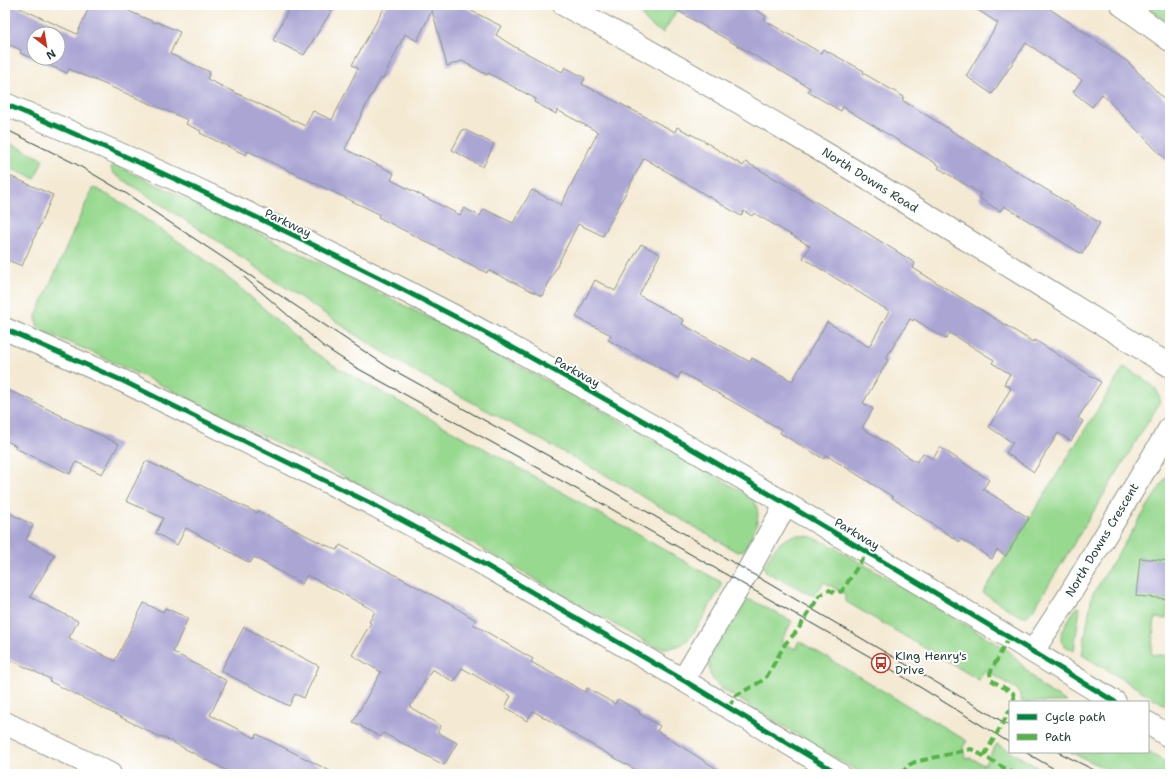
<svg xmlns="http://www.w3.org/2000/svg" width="1175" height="779" viewBox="0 0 1175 779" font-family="'Shantell Sans',sans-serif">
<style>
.green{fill:#98d990;stroke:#5c8b62}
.building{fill:#aba5d4;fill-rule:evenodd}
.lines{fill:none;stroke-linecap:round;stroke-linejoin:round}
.minor-casing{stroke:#8a9484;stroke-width:24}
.tertiary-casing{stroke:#8a9484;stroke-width:24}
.minor{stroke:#fff;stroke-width:22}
.tertiary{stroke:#fff;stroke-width:22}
.tram{stroke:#1f3d34;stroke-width:1}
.quiet{stroke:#55b346;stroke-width:4;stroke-dasharray:8 4;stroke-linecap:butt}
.cycleway-casing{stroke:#fff;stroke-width:8}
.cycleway{stroke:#00873e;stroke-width:5}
.labels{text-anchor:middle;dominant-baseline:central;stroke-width:4;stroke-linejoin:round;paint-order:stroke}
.street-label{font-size:12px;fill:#1f3d34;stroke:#fff}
.poi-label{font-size:12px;fill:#1f3d34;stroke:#fff;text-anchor:start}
</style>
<rect width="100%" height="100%" fill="#fff"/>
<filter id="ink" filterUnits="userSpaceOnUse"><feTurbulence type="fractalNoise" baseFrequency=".025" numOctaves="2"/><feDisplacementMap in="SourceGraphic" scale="8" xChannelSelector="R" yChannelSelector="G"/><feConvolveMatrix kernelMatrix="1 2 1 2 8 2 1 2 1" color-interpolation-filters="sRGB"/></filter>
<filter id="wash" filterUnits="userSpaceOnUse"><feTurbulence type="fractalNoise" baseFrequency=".012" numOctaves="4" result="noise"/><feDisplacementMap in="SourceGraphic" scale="16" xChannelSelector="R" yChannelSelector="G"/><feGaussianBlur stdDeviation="0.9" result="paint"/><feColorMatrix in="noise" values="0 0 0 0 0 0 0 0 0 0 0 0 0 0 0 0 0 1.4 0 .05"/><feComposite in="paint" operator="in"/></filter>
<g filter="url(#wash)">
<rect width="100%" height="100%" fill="#f4ead4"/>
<g class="green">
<path d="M 642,5 L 680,5 L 663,33 C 651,26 640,21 642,5 Z"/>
<polygon points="1144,5 1170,5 1170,24"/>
<polygon points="5,141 43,159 35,179 5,166"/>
<path d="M 113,164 L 290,248 L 441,324 L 612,416 L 751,497 C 766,515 753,534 743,551 L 737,552 L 618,482 L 409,368 L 359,337 L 223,245 L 113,173 L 111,168 Z"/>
<path d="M 93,187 L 117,200 L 200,256 L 238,286 L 311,350 L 338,368 L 505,460 L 721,582 L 721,587 L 692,636 C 681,648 668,650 652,646 L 442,526 L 377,493 L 155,382 L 87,350 L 42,331 L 37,325 L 36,316 Z"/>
<path d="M 1124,367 C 1135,374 1165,387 1159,404 L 1034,609 L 1027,616 L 1018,615 L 983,593 Z"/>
<polygon points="1170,471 1170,561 1140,558 1136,595 1168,599 1166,619 1155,618 1151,654 1170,656 1170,708 1082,655 1092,595"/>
<path d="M 796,535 L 812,537 L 829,544 L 1003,647 L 1010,652 L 1042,687 L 1067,702 L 1022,702 L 1018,690 L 985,670 L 979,680 L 845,601 L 845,594 L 824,582 L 814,596 L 766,572 L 764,566 C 773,550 777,541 796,535 Z"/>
<path d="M 745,599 L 753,601 L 792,621 L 781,642 L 795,649 L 799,641 L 967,741 L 963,747 L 965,758 L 971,758 L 984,765 L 997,744 L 1049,774 L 862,774 L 722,689 C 715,683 708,675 709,665 C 709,652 737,613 745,599 Z"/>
<path d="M 1077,607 L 1080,608 L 1074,651 C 1071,649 1066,647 1063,644 C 1055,637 1072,614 1077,607 Z"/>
<polygon points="1070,752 1148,752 1170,765 1170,774 1117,774"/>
</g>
<g id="blocks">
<g class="building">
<path d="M 5,5 L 13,5 L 77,34 L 90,5 L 115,5 L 156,23 L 157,22 L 180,32 L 170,54 L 210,72 L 207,79 L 305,126 L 313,111 L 332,120 L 358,68 L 352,65 L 386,5 L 460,5 L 501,26 L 496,35 L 513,46 L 562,72 L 565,67 L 585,78 L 582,84 L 675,132 L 677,127 L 704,141 L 743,166 L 746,162 L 840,216 L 915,263 L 913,268 L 1033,342 L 1035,340 L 1101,382 L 1078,418 L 1083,421 L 1071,441 L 1058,433 L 1034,472 L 1006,453 L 1013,443 L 989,427 L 1011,388 L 1004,384 L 1010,374 L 992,363 L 994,360 L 950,333 L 946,339 L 914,319 L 913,321 L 910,319 L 886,358 L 888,360 L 863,403 L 873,409 L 862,428 L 917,462 L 923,453 L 933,459 L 940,447 L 989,480 L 983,489 L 1029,518 L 1006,556 L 997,550 L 992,559 L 961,539 L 960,542 L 892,498 L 893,497 L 826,455 L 824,459 L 780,433 L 782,430 L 681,372 L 678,378 L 608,340 L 611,335 L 576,317 L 595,280 L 615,291 L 641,244 L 660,254 L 639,295 L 684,320 L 682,324 L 750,362 L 752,358 L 792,381 L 827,322 L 869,347 L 889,311 L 803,258 L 810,246 L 754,213 L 752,216 L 744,211 L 741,216 L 644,158 L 603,236 L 578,224 L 542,296 L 488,270 L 487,273 L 378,217 L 379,214 L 248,151 L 246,155 L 200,133 L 201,131 L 186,124 L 188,120 L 69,69 L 67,73 L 20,53 L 21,50 L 5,43 ZM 432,10 L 447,66 L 462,61 L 487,75 L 488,73 L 536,99 L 534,102 L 556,114 L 557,110 L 598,132 L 561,205 L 532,190 L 513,223 L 484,209 L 480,216 L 464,208 L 460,215 L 391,180 L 394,173 L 345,149 L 371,95 L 372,95 L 381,78 L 383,79 L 405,34 L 417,41 ZM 34,34 L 58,34 L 58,58 L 34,58 Z"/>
<polygon points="291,5 335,5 304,55 273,40"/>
<polygon points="668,5 747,5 766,16 764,20 821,53 823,49 864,71 863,73 904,97 902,100 1100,223 1082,254 1004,206 1000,211 979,198 981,194 938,168 940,166 843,107 841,111 808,92 810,88"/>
<polygon points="970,5 1044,5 1128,62 1170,105 1170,164 1102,94 1092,107 1073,92 1082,80 1026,43 992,94 966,76 998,23"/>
<polygon points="463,129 494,144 483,167 452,150"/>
<polygon points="5,174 53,195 22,266 5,259"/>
<polygon points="5,389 34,401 33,402 62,416 62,417 119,444 102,474 76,462 70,474 15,448 16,446 5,440"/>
<polygon points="146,461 196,483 257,513 258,511 319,542 337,550 340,545 449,604 476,620 473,624 533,659 531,662 585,692 587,688 615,704 618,699 640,712 639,714 660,726 657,731 725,774 643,774 533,711 527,721 505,707 511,696 462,668 454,682 432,669 410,707 441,726 437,732 457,743 444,765 383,733 381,737 362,727 362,726 353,722 381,672 352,655 371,623 369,622 375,611 307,575 302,584 254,557 250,563 186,528 177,545 156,533 163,518 126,501"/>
<polygon points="5,511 33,525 26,540 55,555 30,597 78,621 69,638 115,661 144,603 163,612 165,608 188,618 173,652 227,681 210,715 255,738 257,734 336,774 233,774 161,736 160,737 49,681 50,679 5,657"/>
<polygon points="1140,558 1170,561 1170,599 1136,596"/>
<polygon points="244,627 319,666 304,698 295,694 289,706 221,671"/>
</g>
</g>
</g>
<g filter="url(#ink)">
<use href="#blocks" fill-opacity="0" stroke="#8a9484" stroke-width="1"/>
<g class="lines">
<g class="minor-casing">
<g id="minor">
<path d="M 564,5 C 772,115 970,242 1170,366"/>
<polyline points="1122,5 1170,40"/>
<polyline points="1033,651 1067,599 1170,428"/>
<polyline points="683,680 741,583 786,504"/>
<polyline points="5,723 110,774"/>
</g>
</g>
<g class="tertiary-casing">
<g id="tertiary">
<path d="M 5,104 C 157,168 306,239 452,315 C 564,374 674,438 783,502 C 894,568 1005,634 1115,702"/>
<polyline points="5,329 123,381 370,503 480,562 683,680 839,774"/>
<polyline points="1148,723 1170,737"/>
</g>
</g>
<use href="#minor" class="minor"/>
<use href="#tertiary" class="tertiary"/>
<g class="tram">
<polyline points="5,129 76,164 127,194 388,367 612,491 1010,726"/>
<polyline points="244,277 323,346 355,367 580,491 881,663 1010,743"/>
<polyline points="1025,752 1063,774"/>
<polyline points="1058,752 1102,774"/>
</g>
<g class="quiet">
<polyline points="1009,637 990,673 991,680 1013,693 1015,702"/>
<polyline points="729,707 735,696 760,682 767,676 785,644 797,631 820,595 829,590 836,593 842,591 867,552"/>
<polyline points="984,756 1010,710"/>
<polyline points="901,774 909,765 915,762 971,749 1015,774"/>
</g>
<g class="cycleway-casing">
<g id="cycleway">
<path d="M 5,104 C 157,168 306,239 452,315 C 564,374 674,438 783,502 C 894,568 1005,634 1115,702"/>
<polyline points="5,329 123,381 370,503 480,562 683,680 839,774"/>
</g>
</g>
<use href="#cycleway" class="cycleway"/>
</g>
</g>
<defs>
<g id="bus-ring" transform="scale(1)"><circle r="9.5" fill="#fff" stroke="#c8321e" stroke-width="1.5"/><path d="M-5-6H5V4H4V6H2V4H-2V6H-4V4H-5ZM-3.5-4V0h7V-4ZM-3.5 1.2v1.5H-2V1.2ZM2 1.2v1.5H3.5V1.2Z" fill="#c8321e"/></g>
</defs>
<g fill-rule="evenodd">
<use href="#bus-ring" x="881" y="663"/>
</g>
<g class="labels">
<g class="street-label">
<text transform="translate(870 180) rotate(32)">North Downs Road</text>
<text transform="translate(288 223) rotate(26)">Parkway</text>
<text transform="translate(577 372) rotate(29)">Parkway</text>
<text transform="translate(857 534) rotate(31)">Parkway</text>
<text transform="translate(1102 540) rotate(-59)">North Downs Crescent</text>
</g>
<g class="poi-label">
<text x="895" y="656">King Henry's<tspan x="895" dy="14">Drive</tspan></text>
</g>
</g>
<rect width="1175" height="779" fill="none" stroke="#fff" stroke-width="20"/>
<rect x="1009" y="701" width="140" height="52" fill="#ffffff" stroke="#a5b1ae"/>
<rect x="1017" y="714" width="20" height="6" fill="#00873e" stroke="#a5b1ae"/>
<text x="1045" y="721" font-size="12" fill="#1f3d34">Cycle path</text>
<rect x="1017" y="734" width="20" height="6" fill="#55b346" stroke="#a5b1ae"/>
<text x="1045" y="741" font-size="12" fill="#1f3d34">Path</text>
<g transform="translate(46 46) rotate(149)"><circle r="19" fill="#ffffff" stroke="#a5b1ae"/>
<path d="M0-3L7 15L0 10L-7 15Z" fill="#c8321e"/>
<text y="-6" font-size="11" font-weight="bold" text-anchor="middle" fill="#1f3d34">N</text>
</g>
</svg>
